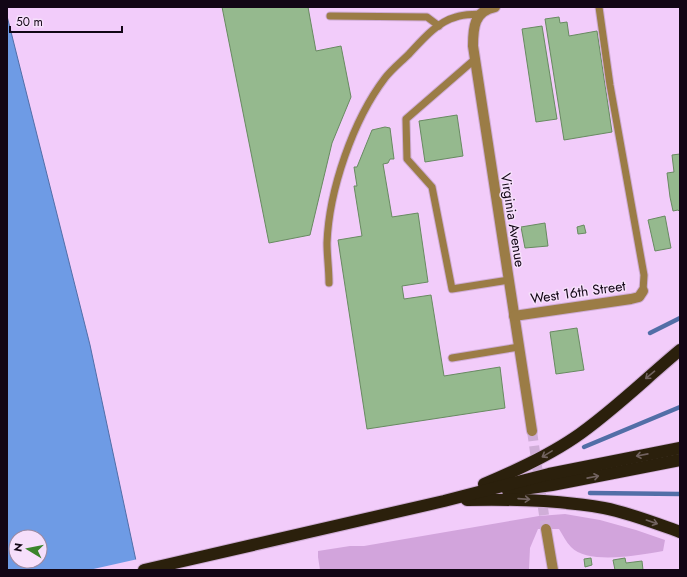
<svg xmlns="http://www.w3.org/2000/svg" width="687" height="577" viewBox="0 0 687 577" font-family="Jost,sans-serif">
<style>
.green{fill:#d2a4dc}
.water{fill:#6e9be5;stroke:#526ea7;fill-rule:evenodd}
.pier{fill:#f2ccfa}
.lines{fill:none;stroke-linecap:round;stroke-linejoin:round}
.stream{stroke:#526ea7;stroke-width:4.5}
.building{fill:#95b98e;stroke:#688a61}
.street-tunnel{stroke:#d0aed8;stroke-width:10;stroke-dasharray:10 5;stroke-linecap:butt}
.lane-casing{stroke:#ceacd5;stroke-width:9}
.street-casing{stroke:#ceacd5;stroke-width:12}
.highway-casing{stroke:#ceacd5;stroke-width:14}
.lane{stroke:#9b7c46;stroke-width:7}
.street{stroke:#9b7c46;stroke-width:10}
.highway{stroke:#2b200c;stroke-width:12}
.oneway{stroke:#726360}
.labels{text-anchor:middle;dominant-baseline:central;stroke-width:3;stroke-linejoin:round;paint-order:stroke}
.street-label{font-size:14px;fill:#120615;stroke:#f6dffb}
</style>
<rect width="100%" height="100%" fill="#f2ccfa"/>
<path class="green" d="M 565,514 L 600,520 L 636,530 L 665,540 L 663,551 C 640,555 588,565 571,547 C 566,542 563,535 559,529 L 538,529 L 530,548 L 529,569 L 526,570 L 320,570 L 318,557 L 318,551 L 350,546 L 364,546 L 539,516 Z"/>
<path class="water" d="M 7,16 L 90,345 L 138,570 L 7,570 ZM 16,537 L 40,537 L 40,561 L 16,561 Z"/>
<polygon class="pier" points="138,559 140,570 89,570"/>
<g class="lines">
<g class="stream">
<polyline points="650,333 680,318"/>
<polyline points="584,447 680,407"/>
<polyline points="590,493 680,494"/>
</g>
</g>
<g class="building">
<polygon points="222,7 308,7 316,51 341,46 351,97 332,143 310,235 269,243"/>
<polygon points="559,17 560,23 567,22 569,36 597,31 612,132 564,140 545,19"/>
<polygon points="542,26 557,119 536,122 522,29"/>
<polygon points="457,115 463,156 425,162 419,121"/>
<polygon points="385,127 390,128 394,159 390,159 388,163 383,164 392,217 418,213 428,282 402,286 404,299 431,295 444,376 500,367 505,408 367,429 338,240 362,236 354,186 357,186 354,167 357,167 372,130"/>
<polygon points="680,154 680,212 678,210 673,211 670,197 667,173 674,172 672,155"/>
<polygon points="665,216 671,248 655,251 648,220"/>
<polygon points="545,223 548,246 525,248 521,227"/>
<polygon points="584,225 586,233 578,234 577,227"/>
<polygon points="577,328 584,370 556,374 550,332"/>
<polygon points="591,558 592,565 585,567 584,559"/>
<polygon points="625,558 626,563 642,561 643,570 615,570 613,560"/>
</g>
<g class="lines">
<polyline class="street-tunnel" points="532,431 546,529"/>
<g class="lane-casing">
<g id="lane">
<polyline points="599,7 610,85 644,275 643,291"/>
<polyline points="330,16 427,17 439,26"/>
<polyline points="474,60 406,119 407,159 432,187 452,289 509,280"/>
<path d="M 329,283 C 329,269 327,256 327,243 C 329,190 353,120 385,78 C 392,69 401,62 409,54 C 422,40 437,22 456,17 C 464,14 473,15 480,14"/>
<polyline points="452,358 519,347"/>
</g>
</g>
<g class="street-casing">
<g id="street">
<path d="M 495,7 C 474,11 473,28 473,46 L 532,431"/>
<polyline points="514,316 631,299 639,297 643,291"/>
<polyline points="546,529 553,570"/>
</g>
</g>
<g class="highway-casing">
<g id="highway">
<path d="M 484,484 C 515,471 546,457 574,438 C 612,412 645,379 680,350"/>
<polyline points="508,491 552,485 680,460"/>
<path d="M 467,500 C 513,499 559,500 604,508 C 630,513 655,523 680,532"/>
<polyline points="144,570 444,501 549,474 680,448"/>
</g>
</g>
<use href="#lane" class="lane"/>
<use href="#street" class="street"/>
<use href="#highway" class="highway"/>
</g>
<defs><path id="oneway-shaft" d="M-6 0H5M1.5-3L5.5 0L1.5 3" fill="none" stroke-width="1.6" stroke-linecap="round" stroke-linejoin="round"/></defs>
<g class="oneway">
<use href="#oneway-shaft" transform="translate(650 375) rotate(140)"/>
<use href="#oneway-shaft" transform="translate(547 454) rotate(149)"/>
<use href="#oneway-shaft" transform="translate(642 455) rotate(169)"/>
<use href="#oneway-shaft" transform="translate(593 477) rotate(-11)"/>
<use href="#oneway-shaft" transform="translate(524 499) rotate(4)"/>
<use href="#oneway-shaft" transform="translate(652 522) rotate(19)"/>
</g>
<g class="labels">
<g class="street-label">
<text transform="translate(513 220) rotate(81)">Virginia Avenue</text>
<text transform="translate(578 292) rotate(-8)">West 16th Street</text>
</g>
</g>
<rect width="687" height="577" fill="none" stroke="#120615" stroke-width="16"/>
<g transform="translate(28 549) rotate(280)"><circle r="19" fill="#f6dffb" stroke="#9b889f"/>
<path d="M0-3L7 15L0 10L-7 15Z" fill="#3b842b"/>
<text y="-6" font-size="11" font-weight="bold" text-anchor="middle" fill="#120615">N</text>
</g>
<path d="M10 26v6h112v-6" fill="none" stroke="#120615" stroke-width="2"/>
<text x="16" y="26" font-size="12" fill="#120615" stroke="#f6dffb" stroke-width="3" paint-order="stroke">50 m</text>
</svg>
